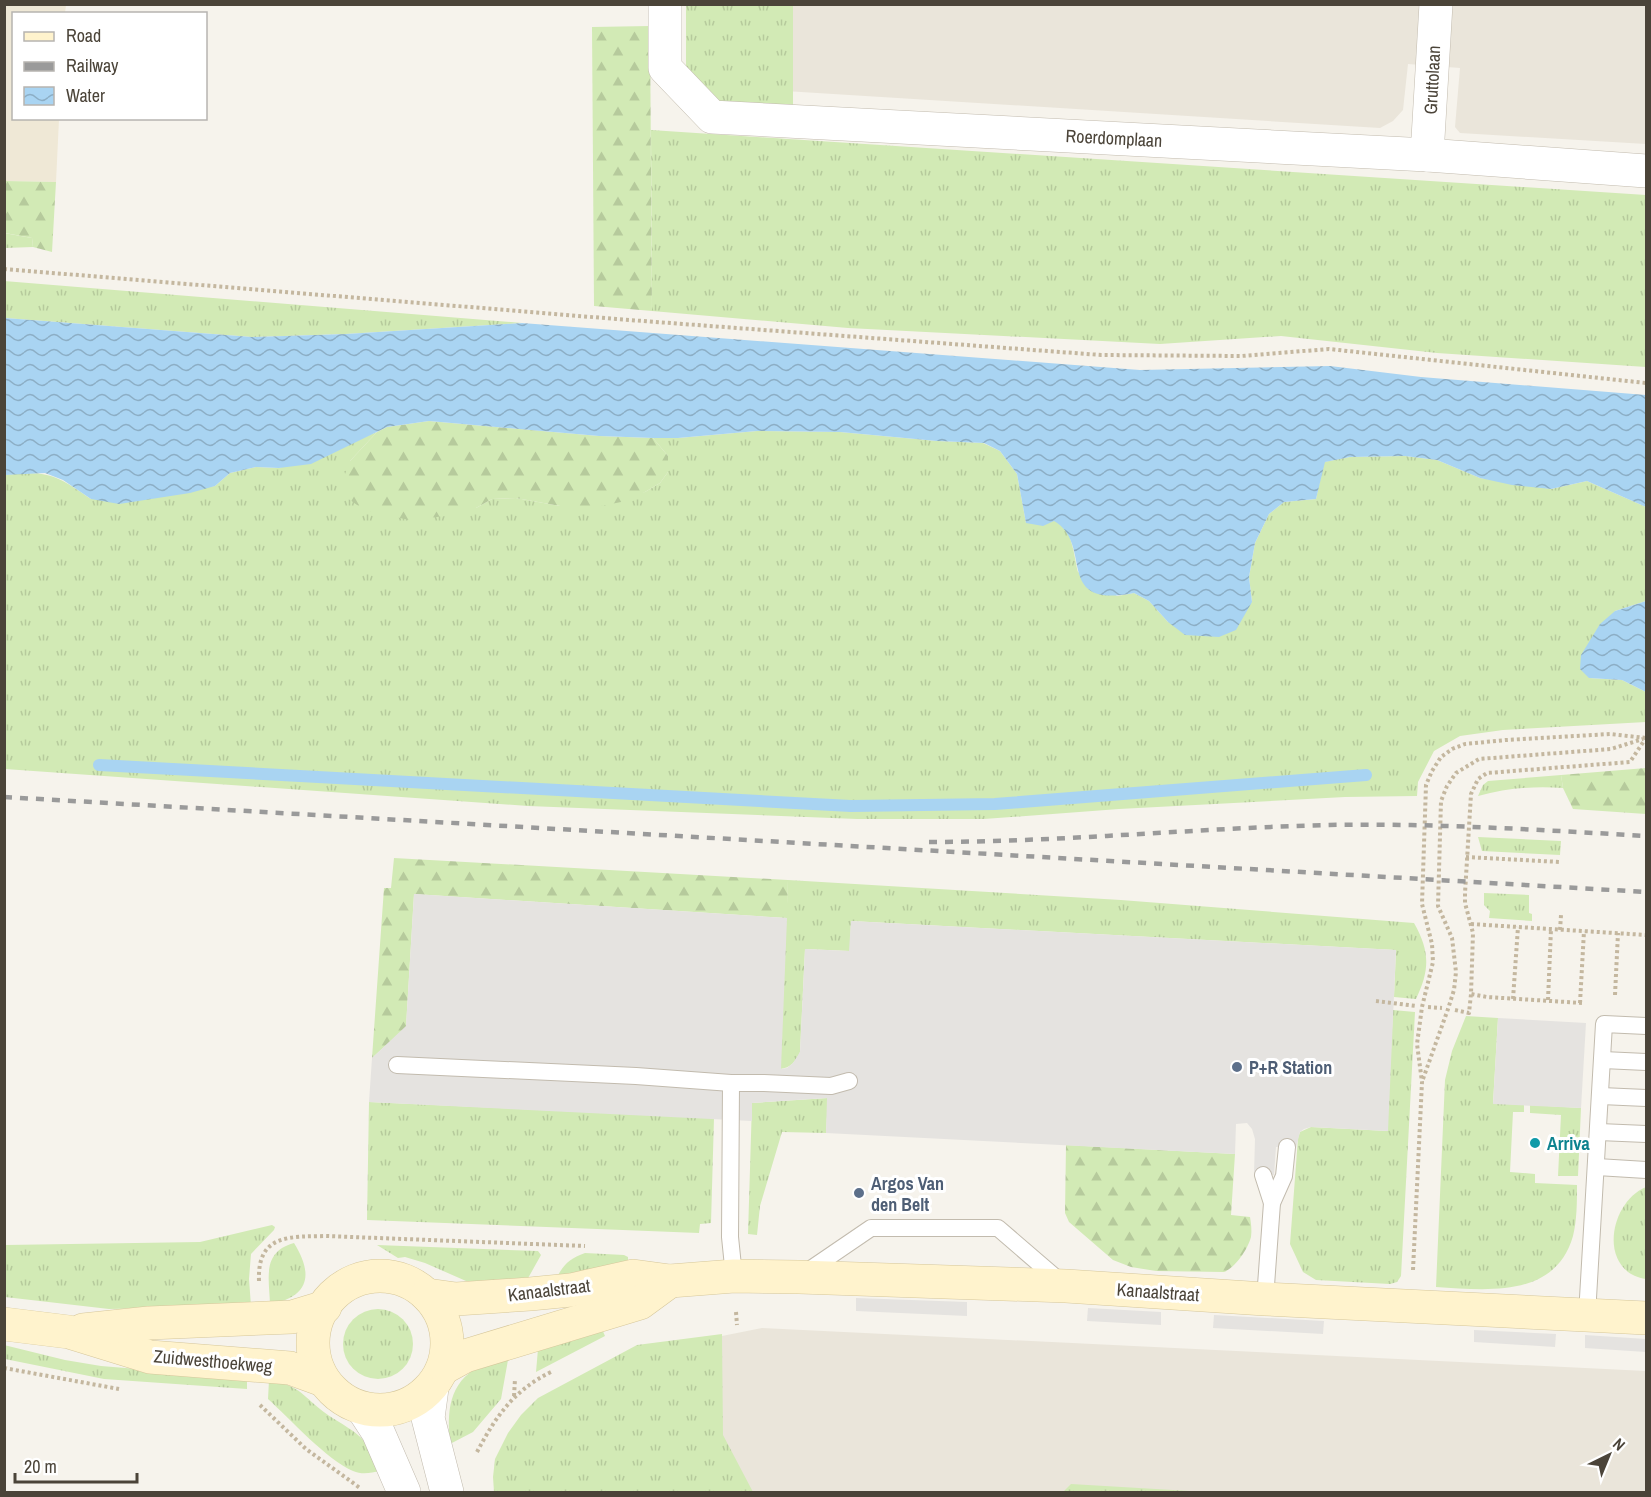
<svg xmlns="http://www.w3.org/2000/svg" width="1651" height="1497" viewBox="0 0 1651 1497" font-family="'Archivo Narrow',sans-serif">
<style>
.residential{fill:#eae5da}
.education{fill:#efe8d6}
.grass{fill:url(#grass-tufts)}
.forest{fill:url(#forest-firs)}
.parking{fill:#e5e3e0}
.water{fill:url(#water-waves)}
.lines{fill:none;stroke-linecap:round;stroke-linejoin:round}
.stream{stroke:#a9d4f2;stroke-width:12}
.service-casing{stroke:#c2bbae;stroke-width:18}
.minor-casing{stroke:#c2bbae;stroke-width:34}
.secondary-casing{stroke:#d6c79b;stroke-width:34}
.path{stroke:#c4b79f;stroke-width:4;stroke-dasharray:3 3;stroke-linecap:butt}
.service{stroke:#fff;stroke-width:16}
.minor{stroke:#fff;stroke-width:33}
.secondary{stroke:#fff3cd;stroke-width:33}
.rail{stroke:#9a9a9a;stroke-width:4.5;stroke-dasharray:8 8;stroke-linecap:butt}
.service-dot{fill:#5c6f8a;stroke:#fff;stroke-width:2}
.culture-dot{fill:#0f9aa8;stroke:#fff;stroke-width:2}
.labels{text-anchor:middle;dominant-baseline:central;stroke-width:6;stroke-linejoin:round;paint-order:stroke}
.street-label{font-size:18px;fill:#4b4439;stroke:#fff}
.service-label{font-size:18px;font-weight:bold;fill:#4e5e75;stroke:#fff;text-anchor:start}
.culture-label{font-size:18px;font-weight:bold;fill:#0d838f;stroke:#fff;text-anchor:start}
</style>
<defs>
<pattern id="grass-tufts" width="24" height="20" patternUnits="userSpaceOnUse" patternTransform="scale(1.5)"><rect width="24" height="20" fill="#d2eab5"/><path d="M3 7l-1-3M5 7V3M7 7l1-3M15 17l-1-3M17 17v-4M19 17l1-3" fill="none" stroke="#b6ca9c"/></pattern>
<pattern id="forest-firs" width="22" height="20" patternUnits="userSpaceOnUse" patternTransform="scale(1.5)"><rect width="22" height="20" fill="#d2eab5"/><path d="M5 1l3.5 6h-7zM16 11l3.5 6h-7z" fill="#b6ca9c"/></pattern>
<pattern id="water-waves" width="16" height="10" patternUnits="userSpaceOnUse" patternTransform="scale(1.5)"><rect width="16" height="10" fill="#a9d4f2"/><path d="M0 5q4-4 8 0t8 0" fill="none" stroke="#8caec5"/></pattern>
</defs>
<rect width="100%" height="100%" fill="#f6f3ec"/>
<g class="residential">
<polygon points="786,5 1646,5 1646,144 1460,133 1455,127 1460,68 1408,64 1403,110 1393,121 1380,128 785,91"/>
<polygon points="762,1328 1646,1371 1646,1492 560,1492 707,1339"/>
</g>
<polygon class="education" points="5,5 66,5 65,13 14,14 14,118 59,119 56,182 5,181"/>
<g class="grass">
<polygon points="686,5 793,5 793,105 686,100"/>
<polygon points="651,130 1646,195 1646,367 1437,353 1281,336 1160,344 848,328 652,311"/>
<polygon points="4,233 32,238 33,247 5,248"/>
<polygon points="4,281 522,323 346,334 252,337 5,318"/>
<path d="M 757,431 L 840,432 L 937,441 L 983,443 L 1000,451 L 1017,474 L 1026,523 C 1034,523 1047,519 1055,521 C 1073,527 1074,558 1078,572 L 1117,596 L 1134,593 L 1149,601 L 1168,622 L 1252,602 L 1249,577 L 1255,543 L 1269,514 L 1284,502 L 1316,499 L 1324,462 L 1350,457 L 1405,456 L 1437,460 L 1480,478 L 1551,489 L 1587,481 L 1646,507 L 1646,601 L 1615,611 L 1589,678 L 1622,680 L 1646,692 L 1646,722 L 1503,730 L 1460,736 L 1434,751 L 1418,782 L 1417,796 L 1345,797 L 1119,809 L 984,819 L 857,819 L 528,806 L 5,769 L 4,475 C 49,470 56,475 91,499 L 215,486 L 230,473 L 256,467 L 279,468 L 377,432 L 350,461 L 476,508 L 492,499 L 516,498 L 560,506 L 645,492 L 660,483 L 668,472 L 668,456 L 653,438 L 678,438 Z"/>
<path d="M 1561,775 L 1563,788 C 1534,786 1507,788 1478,796 L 1483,785 L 1488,781 Z"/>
<polygon points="1478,837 1561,841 1560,855 1482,851"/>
<path d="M 788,880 L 1121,900 L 1414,923 C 1430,951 1430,970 1416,999 L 1394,997 L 1396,950 L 851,921 L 850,951 L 805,949 L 800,1052 C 796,1061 791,1068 780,1069 Z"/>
<polygon points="1484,893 1529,895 1529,913 1532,914 1532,921 1489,918 1490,911 1484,905"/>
<polygon points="1393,1010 1415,1012 1401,1276 1397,1282 1390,1284 1316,1280 1303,1272 1290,1244 1298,1138 1300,1132 1311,1127 1387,1131"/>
<path d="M 1466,1016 L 1498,1018 L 1493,1103 L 1524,1105 L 1524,1112 L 1513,1112 L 1510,1172 L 1535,1174 L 1535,1183 L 1577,1185 C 1577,1202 1577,1220 1573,1236 C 1555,1299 1486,1290 1436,1287 L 1445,1080 L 1452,1051 Z"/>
<polygon points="828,1098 826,1133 782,1132 760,1206 757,1235 748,1234 752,1103"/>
<polygon points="369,1102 714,1118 711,1223 700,1224 699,1233 367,1220"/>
<polygon points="1530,1105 1581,1108 1578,1176 1558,1176 1561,1115 1530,1113"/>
<path d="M 1646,1187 L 1646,1279 C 1598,1272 1608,1203 1646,1187 Z"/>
<polygon points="272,1225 275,1227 274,1230 251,1254 249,1279 251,1306 109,1309 5,1297 5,1245 200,1242"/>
<path d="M 294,1243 C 314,1275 309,1297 270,1304 C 269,1277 262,1252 294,1243 Z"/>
<polygon points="377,1245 538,1251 541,1255 527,1280 486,1283 466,1281 425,1263 405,1257 398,1258"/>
<path d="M 585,1253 L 624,1255 L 628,1257 L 628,1261 L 585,1272 L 558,1275 C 565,1263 571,1258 585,1253 Z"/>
<circle cx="378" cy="1344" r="35"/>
<polygon points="602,1329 605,1336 536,1372 538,1349"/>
<polygon points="722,1334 723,1435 753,1492 494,1492 493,1477 495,1459 508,1433 521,1415 538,1398 637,1345"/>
<polygon points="4,1345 65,1360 101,1366 247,1378 247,1389 104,1379 5,1359"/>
<path d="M 508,1360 L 501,1399 L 473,1432 L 450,1444 C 447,1412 448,1383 480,1366 C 488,1362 499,1361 508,1360 Z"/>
<path d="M 269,1380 C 304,1387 301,1396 328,1415 C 341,1424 355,1430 365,1442 C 372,1450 376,1462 380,1471 C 371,1473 362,1475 353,1471 C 328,1461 289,1418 268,1399 Z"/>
<polygon points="1071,1484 1207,1492 1063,1492"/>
</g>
<g class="forest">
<polygon points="650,26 652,311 594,306 592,27"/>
<polygon points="5,181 56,182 52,252 33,247 32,238 5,233"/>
<polygon points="429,421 599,436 653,438 668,456 668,472 660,483 645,492 621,502 596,507 560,506 516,498 492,499 476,508 455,515 409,520 364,510 346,497 342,482 350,461 377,432 387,427"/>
<polygon points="1646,768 1646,814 1573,809 1563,788 1561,775"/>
<polygon points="394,858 788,880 787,918 414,894 406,1027 372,1058 384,888 391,888"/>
<path d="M 1066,1145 L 1235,1154 L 1231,1215 L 1250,1217 C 1251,1223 1252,1230 1251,1237 C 1248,1249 1235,1268 1224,1272 L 1156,1271 L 1131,1267 L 1113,1260 L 1069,1222 L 1065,1213 Z"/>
</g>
<g class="parking">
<polygon points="414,894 787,918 781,1069 787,1068 793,1063 800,1052 805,949 849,951 851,921 1396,950 1388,1131 1311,1127 1304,1129 1300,1132 1296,1148 1276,1147 1274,1175 1254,1174 1255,1139 1252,1129 1247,1123 1236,1124 1235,1154 826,1133 827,1098 752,1103 752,1121 369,1102 372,1058 406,1026"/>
<polygon points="1498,1018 1586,1023 1581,1108 1493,1104"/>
<polygon points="856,1298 967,1302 967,1316 856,1311"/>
<polygon points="1088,1308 1161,1312 1161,1325 1087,1321"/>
<polygon points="1214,1315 1324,1321 1323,1334 1213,1328"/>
<polygon points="1474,1330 1556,1334 1555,1347 1474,1342"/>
<polygon points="1585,1335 1646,1339 1646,1352 1585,1348"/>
</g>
<g class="water">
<path d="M 5,318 L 252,337 L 346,334 L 522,323 L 1140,370 L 1330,366 L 1421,377 L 1646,395 L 1646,507 L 1587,481 L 1551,489 L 1512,485 L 1480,478 L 1437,460 L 1405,456 L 1350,457 L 1325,462 L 1316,499 L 1284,502 L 1269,514 L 1255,543 L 1249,577 L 1252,602 L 1236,630 L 1219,637 L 1185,635 L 1168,622 L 1149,601 L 1134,593 C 1052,609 1095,545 1054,521 L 1043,526 L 1026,523 L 1017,474 L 1000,451 L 984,443 L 937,441 L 840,432 L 757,431 L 678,438 L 653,438 L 599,436 L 429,421 L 387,427 L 311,464 L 279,468 L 256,467 L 230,473 L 215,486 L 190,493 L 119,504 L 91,499 L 63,480 L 45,473 L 5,475 Z"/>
<polygon points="1646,601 1646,692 1622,680 1589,678 1580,669 1581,655 1600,624 1615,611"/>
</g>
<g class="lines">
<polyline class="stream" points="99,765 851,806 995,804 1366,775"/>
<g class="service-casing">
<g id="service">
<polyline points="1603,1060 1646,1062"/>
<polyline points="397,1065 636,1076 731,1083 764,1083 831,1086 849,1081"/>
<polyline points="731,1083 730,1237 734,1276"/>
<polyline points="1601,1096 1646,1098"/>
<polyline points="1599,1132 1646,1134"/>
<polyline points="1597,1167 1646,1170"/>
<polyline points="1263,1175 1272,1203"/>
<polyline points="805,1273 871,1228 998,1228 1063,1284"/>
<polyline points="1265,1299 1272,1203 1284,1176 1287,1147"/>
<polyline points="1587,1315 1604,1024 1646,1026"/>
</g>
</g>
<g class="minor-casing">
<g id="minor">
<polyline points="665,4 665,68 712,117 1427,155 1646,171"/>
<polyline points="1427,155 1436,4"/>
<polyline points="432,1388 428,1418 447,1492"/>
<polyline points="363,1409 378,1432 404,1492"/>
</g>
</g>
<g class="secondary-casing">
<g id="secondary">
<circle cx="380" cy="1343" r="67"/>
<polyline points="427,1295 456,1299 530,1294 571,1290 633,1276 670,1281 734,1276 799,1277 1066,1286 1265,1299 1646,1318"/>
<polyline points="4,1324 69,1332 150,1357 290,1368 323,1380"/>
<polyline points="83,1330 149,1323 292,1317 325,1307"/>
<polyline points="445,1367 465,1356 640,1303 670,1281"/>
</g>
</g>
<g class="path">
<polyline points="4,269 616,319 1101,355 1241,356 1329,349 1646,383"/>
<polyline points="1466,857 1560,862"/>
<polyline points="1471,924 1646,935"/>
<polyline points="1560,930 1561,915"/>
<polyline points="1615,995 1618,933"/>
<polyline points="1513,999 1518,927"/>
<polyline points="1548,1000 1551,929"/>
<polyline points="1376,1001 1416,1006"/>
<polyline points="1580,1003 1584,931"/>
<polyline points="1582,1003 1487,997 1471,994 1473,933 1465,903 1465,893 1471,794 1478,779 1487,773 1630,762 1646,738"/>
<polyline points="1428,1007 1442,1008"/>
<polyline points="1455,1010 1469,1013 1471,994"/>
<polyline points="1423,1079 1448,1009 1454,990 1456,972 1452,938 1438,906 1441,801 1447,786 1456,773 1479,759 1611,749 1643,739"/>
<polyline points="1413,1270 1422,1082 1417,1044 1422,1007 1433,962 1432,944 1422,904 1426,785 1432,771 1441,757 1452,749 1465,744 1506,740 1610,734 1646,738"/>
<path d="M 259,1281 C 257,1233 291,1237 326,1236 L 585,1246"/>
<polyline points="736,1312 737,1325"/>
<polyline points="4,1368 119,1389"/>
<polyline points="514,1396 515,1379"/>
<polyline points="260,1405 306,1449 360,1488"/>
<path d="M 477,1452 C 496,1416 514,1390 551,1372"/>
</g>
<use href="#service" class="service"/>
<use href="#minor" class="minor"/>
<use href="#secondary" class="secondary"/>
<g class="rail">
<polyline points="4,797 1646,892"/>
<path d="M 929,842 C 1063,842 1196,828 1329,825 C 1435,823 1541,830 1646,836"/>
</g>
</g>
<g class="service-dot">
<circle cx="1237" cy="1067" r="6"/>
<circle cx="859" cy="1193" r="6"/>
</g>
<circle class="culture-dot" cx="1535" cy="1143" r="6"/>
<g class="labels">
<g class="street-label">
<text transform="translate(1432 80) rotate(-87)">Gruttolaan</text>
<text transform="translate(1114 138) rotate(3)">Roerdomplaan</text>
<text transform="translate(549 1290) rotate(-7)">Kanaalstraat</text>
<text transform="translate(1158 1292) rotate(4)">Kanaalstraat</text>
<text transform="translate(213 1361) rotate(5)">Zuidwesthoekweg</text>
</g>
<g class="service-label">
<text x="1249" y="1067">P+R Station</text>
<text x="871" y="1183">Argos Van<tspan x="871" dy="21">den Belt</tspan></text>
</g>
<g class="culture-label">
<text x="1547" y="1143">Arriva</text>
</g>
</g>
<rect width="1651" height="1497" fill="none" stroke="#4b4439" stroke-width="12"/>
<rect x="12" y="12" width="195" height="108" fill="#ffffff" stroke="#b7b4b0" stroke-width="1.5"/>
<rect x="24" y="32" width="30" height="9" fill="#fff3cd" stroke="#b7b4b0" stroke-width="1.5"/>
<text x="66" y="42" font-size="18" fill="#4b4439">Road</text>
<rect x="24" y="62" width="30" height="9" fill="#9a9a9a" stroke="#b7b4b0" stroke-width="1.5"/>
<text x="66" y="72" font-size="18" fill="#4b4439">Railway</text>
<rect x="24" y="87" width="30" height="18" fill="url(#water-waves)" stroke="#b7b4b0" stroke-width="1.5"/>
<text x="66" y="102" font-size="18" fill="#4b4439">Water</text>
<g transform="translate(1609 1455) rotate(43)" stroke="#ffffff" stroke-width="4.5" paint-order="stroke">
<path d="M0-4.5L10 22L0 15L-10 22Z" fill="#4b4439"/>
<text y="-9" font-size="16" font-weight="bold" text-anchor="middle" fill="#4b4439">N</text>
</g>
<path d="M15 1473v9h122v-9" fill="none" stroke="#4b4439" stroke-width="3"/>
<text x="24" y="1473" font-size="18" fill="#4b4439" stroke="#ffffff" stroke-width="4.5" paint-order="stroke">20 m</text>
</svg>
